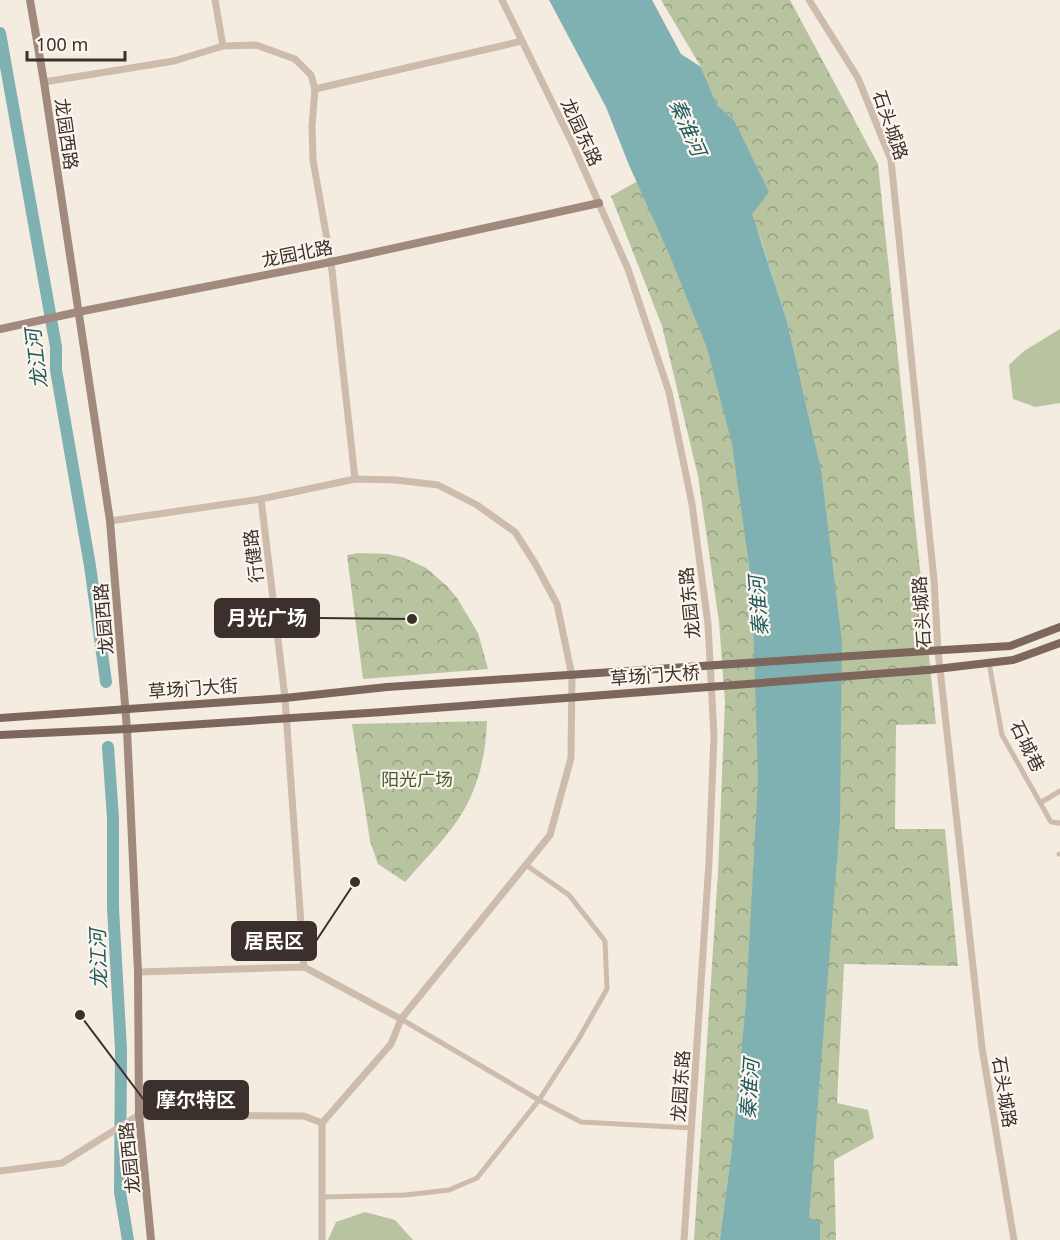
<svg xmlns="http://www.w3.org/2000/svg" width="1060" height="1240" viewBox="0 0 1060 1240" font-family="'Noto Sans','Noto Sans SC',sans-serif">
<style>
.park{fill:url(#park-crowns);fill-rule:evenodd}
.pitch{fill:#b8c4a0}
.water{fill:#7fb0b2}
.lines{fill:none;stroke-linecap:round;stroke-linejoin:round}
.river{stroke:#7fb0b2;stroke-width:12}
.minor{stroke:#cdbbac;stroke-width:5}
.tertiary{stroke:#cdbbac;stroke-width:7}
.secondary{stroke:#a18a7d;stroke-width:8}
.primary{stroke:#7d675c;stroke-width:8}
.primary-bridge{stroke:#7d675c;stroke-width:8}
.labels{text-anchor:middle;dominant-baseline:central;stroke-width:4.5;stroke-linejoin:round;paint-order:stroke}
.street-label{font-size:18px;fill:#3b302b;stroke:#fbf5ee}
.park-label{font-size:18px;fill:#4a5a2e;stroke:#fbf5ee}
.water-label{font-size:20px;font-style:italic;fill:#1f5a5e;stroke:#fbf5ee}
.leader{fill:none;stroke:#3b302b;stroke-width:2}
.callout-dot{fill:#3b302b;stroke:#fbf5ee;stroke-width:2}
.callout{fill:#3b302b;stroke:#3b302b;stroke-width:2}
.callout-label{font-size:20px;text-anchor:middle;font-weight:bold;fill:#fff}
</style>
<defs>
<pattern id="park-crowns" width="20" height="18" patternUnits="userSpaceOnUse" patternTransform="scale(1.5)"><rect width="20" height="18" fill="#b8c4a0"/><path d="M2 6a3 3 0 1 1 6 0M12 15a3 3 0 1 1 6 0" fill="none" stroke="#97a083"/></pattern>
</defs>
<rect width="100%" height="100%" fill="#f4ebe1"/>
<g class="park">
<path d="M 661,0 L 790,0 L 878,164 L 936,724 L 896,725 L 895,829 L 945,829 L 958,966 L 844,964 L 837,1103 L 868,1110 L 874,1138 L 834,1160 L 836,1240 L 694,1240 L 718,873 L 725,702 L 719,622 L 698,476 L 662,326 L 611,196 L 636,182 L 752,214 L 734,120 L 717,105 L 701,67 ZM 758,231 L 787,321 L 816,448 Z"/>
<polygon points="358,553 388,554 405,558 426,568 447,586 457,598 478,633 488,669 363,679 347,555"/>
<path d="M 487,721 C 486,754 478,790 459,818 C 444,841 423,861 405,882 L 378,864 L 370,841 L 352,724 Z"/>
</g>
<g class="pitch">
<polygon points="1060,329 1060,403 1035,407 1013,399 1009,365 1024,351"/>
<polygon points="365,1212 395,1220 413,1240 328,1240 336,1222"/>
</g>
<polygon class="water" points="549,0 652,0 681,54 701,67 717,105 734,120 769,192 752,214 787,321 821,470 842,642 840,821 809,1218 820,1221 820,1240 720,1240 732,1150 746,1002 758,779 752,586 732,444 707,348 670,256 629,165 606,107"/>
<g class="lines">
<g class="river">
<polyline points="0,33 56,347 56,370 90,566 106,682"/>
<polyline points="108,747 113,818 113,908 121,1050 120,1192 128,1240"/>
</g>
<g class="minor">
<polyline points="989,663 1002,735 1051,822 1060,823"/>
<polyline points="1040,803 1060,791"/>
<polyline points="1059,854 1060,854"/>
<polyline points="401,1019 539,1100 581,1122 692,1128"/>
<polyline points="322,1197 405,1195 449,1190 477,1178 539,1100 578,1040 607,989 605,941 569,895 526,865"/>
</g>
<g class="tertiary">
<polyline points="215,0 223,46"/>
<polyline points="502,0 574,147 628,269 669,392 692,504 708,624 714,736 709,862 684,1240"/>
<polyline points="809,0 858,78 891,160 934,580 938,651 982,1048 1014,1240"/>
<polyline points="44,82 174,61 223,46 256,45 295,59 311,75 315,89 312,126 313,160 331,262 355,479"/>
<polyline points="315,89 522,41"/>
<polyline points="261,499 285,698 304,967"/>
<polyline points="110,521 261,499 355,479 396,480 438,485 477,505 515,532 536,565 557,604 572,676 571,758 550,835 401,1019 391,1044 322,1123 322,1240"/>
<polyline points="138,972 304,967 401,1019"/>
<polyline points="0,1171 62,1163 139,1115 304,1116 322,1123"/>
</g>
<g class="secondary">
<polyline points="30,0 44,82 110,521 127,729 138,972 139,1115 151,1240"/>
<polyline points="0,329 78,312 331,262 599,203"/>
</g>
<g class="primary">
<polyline points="927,651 1010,646 1060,627"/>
<polyline points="928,670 1013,660 1060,643"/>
<polyline points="0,718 285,698 387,687"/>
<polyline points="0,735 127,729 383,712"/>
</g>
<g class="primary-bridge">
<polyline points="387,687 927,651"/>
<polyline points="383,712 928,670"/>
</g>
</g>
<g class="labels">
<g class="street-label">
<text transform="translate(891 125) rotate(71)">石头城路</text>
<text transform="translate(582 132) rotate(65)">龙园东路</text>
<text transform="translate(67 134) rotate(82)">龙园西路</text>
<text transform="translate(297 253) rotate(-11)">龙园北路</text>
<text transform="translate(253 556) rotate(-97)">行健路</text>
<text transform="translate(689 603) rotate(-96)">龙园东路</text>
<text transform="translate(921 612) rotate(-94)">石头城路</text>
<text transform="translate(103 619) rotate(-95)">龙园西路</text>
<text transform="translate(655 675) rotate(-4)">草场门大桥</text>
<text transform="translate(193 688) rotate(-4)">草场门大街</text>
<text transform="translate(1028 746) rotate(64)">石城巷</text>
<text transform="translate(680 1086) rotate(-86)">龙园东路</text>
<text transform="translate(1005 1092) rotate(81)">石头城路</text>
<text transform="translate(129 1158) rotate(-96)">龙园西路</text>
</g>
<g class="park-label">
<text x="417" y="779">阳光广场</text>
</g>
<g class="water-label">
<text transform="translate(688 127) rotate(66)">秦淮河</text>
<text transform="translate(36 359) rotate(-97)">龙江河</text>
<text transform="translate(758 606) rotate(-94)">秦淮河</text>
<text transform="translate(98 959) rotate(-92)">龙江河</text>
<text transform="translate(749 1089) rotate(-86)">秦淮河</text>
</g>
</g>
<path class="leader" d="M412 619L319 618M355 882L316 941M80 1015L144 1100"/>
<g class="callout-dot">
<circle cx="412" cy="619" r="6"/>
<circle cx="355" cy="882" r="6"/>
<circle cx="80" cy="1015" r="6"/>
</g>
<g class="callout">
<rect x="215" y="599" width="104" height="38" rx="6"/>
<rect x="232" y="922" width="84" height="38" rx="6"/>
<rect x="144" y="1081" width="104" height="38" rx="6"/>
</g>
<g class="callout-label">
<text x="267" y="625">月光广场</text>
<text x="274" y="948">居民区</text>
<text x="196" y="1107">摩尔特区</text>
</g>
<path d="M27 51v9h98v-9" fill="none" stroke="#3b302b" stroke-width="3"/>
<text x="36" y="51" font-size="18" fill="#3b302b" stroke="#fbf5ee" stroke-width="4.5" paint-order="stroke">100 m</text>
</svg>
